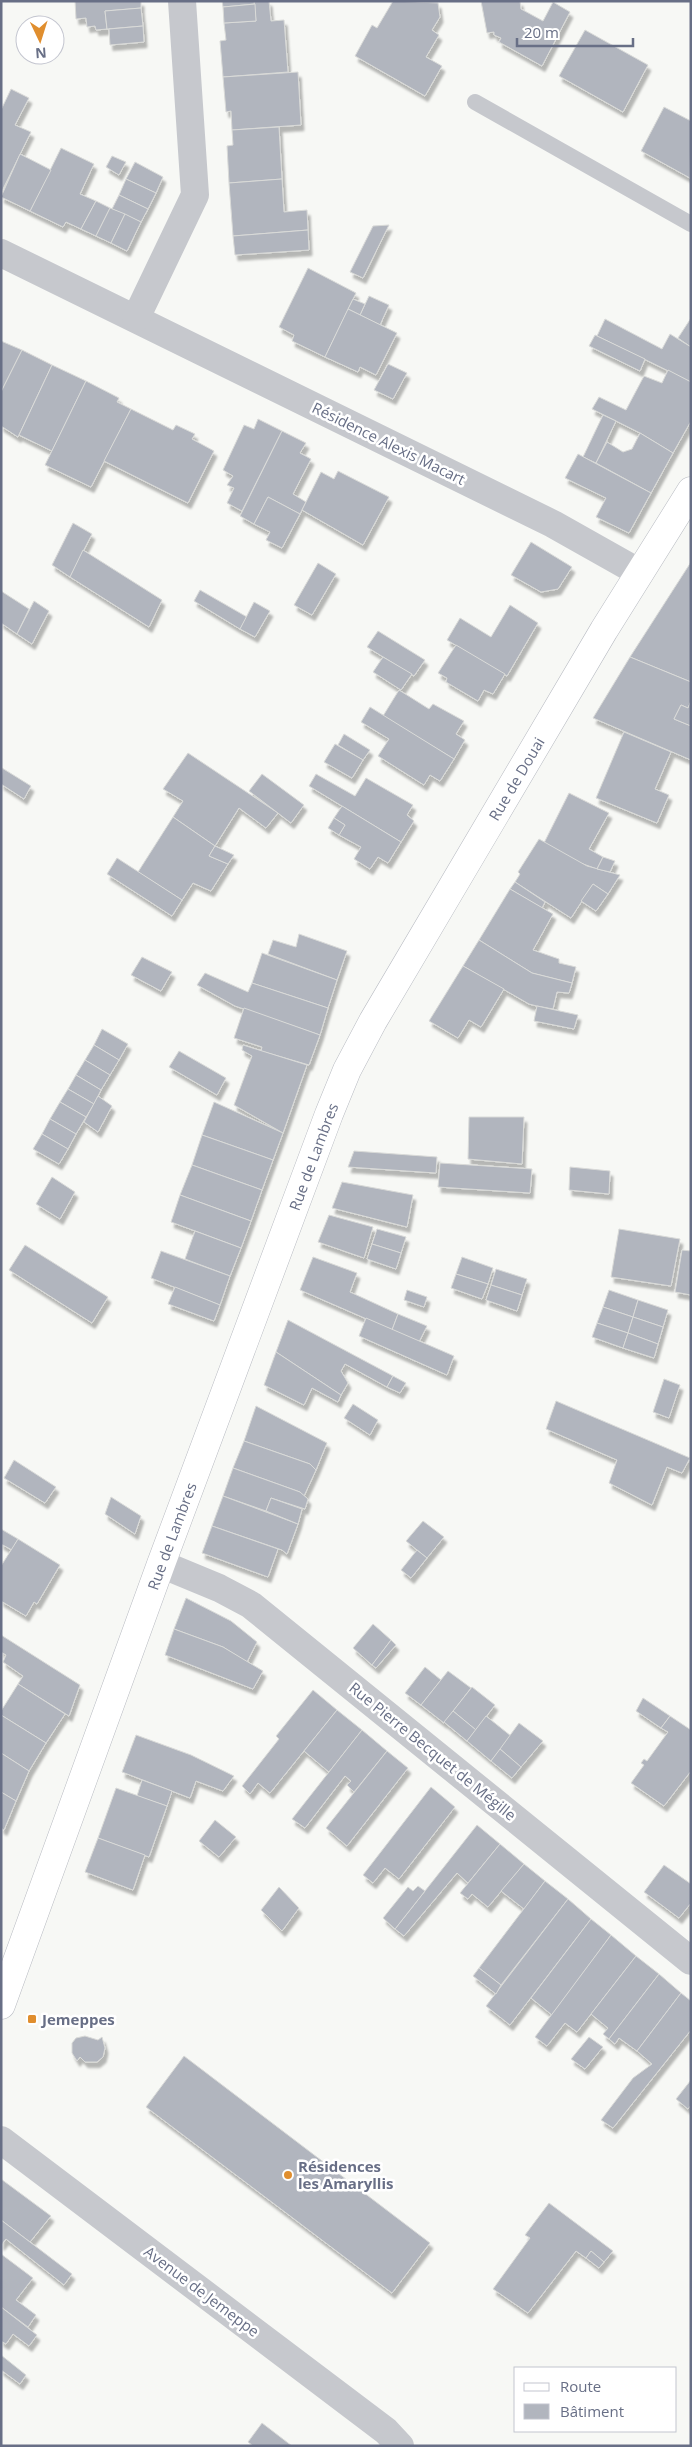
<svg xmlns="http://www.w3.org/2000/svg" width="692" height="2447" viewBox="0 0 692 2447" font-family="'Open Sans',sans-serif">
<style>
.building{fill:#b1b5be;stroke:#d9dad8;filter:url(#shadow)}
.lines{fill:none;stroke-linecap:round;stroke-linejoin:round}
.secondary-casing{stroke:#b8bbc2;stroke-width:29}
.lane{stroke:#c6c8cd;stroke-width:16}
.street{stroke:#c6c8cd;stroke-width:28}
.secondary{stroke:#fff;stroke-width:28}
.poi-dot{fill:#e08e2e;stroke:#fff;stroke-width:2}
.labels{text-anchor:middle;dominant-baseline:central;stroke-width:5;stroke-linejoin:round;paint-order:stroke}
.street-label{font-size:15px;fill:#686f86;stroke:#fff}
.poi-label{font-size:15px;font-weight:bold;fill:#686f86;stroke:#fff;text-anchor:start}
</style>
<defs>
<filter id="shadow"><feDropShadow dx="3" dy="5.5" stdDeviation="1" flood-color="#0004"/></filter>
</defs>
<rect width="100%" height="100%" fill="#f7f8f5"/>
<g class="building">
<polygon points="75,1 141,1 141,8 105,11 107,29 96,30 95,26 87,27 86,18 76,19"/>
<polygon points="222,1 254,1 255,4 223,7"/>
<polygon points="254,1 269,1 271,21 284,20 288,72 223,77 220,41 226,40 224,23 256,21"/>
<polygon points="393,1 438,3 440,17 432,30 439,35 426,57 442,66 425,96 355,56 372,25 377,28"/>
<polygon points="481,1 520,1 521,9 543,21 553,2 570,12 542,66 499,42 501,38 494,35 494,32 487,33"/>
<polygon points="255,4 256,21 224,23 223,7"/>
<polygon points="141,8 143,26 107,29 105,11"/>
<polygon points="143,26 144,42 110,45 109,29"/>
<polygon points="585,30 648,65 623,112 559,76"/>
<polygon points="298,72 301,125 232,130 231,111 226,112 223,77"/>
<polygon points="11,89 29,98 15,125 31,132 1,193 1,110"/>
<polygon points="664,107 691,121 690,178 641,151"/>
<polygon points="279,127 282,179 229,183 227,146 233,145 232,130"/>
<polygon points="61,148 94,164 80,194 96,201 81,229 66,222 63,227 30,211"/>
<polygon points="20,154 51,170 30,211 1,197"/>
<polygon points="112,156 126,162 119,175 106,167"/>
<polygon points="135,162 163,177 156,193 126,179"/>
<polygon points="126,179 156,193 148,209 119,195"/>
<polygon points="282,179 284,212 307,210 308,230 233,236 229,183"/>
<polygon points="119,195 148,209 141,222 112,209"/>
<polygon points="96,201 110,208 96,236 81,229"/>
<polygon points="110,208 125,214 111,243 96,236"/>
<polygon points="125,214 141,222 127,251 111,243"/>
<polygon points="389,225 363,278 350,272 373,226"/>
<polygon points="308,230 309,250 235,255 233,236"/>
<polygon points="308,268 356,293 325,357 292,341 294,335 279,327"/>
<polygon points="369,296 389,305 380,325 360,315"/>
<polygon points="353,299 365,304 360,315 348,309"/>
<polygon points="348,309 397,333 376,375 360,367 358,372 325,357"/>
<polygon points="691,318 691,347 678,338"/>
<polygon points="605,319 662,349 670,334 691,347 691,382 597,336"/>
<polygon points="595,335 645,359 640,371 589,346"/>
<polygon points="1,341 22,350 1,392"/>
<polygon points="22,350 52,365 18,437 1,426 1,392"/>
<polygon points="388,364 407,373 393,399 374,390"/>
<polygon points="52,365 86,381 52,451 19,435"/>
<polygon points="668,370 691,382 691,421 673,453 640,433 592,409 599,397 626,410 644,376 662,383"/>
<polygon points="86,381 119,398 117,402 131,409 91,487 45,465"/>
<polygon points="131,409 173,430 176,425 195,434 192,439 214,451 188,503 104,461"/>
<polygon points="603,415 616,421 596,463 583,457"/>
<polygon points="258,419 282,431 242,511 227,503 234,488 227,485 233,476 223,470 244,425 254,429"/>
<polygon points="282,431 306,443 300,453 311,459 293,494 306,502 300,514 268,497 254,524 240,516"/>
<polygon points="640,433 673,453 651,493 596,463 607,442 623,452 632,449"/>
<polygon points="578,454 651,493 629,533 596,517 606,498 565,478"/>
<polygon points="338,471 389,497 363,545 302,510 321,472 334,479"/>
<polygon points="268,497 300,514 282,548 266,540 270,532 254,524"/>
<polygon points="73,523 92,534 70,577 52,565"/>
<polygon points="531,542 572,567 558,589 541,592 511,575"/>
<polygon points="83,550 162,600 149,627 70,577"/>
<polygon points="691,562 691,682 630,657"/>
<polygon points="318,563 336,574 312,615 294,605"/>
<polygon points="200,590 247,617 240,629 194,601"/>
<polygon points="1,591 29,609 17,634 1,623"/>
<polygon points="34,601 49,611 32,644 17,634"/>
<polygon points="254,602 270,611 255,637 240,629"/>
<polygon points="510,605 538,623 507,676 447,640 460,618 491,637"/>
<polygon points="378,631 425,660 414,676 367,647"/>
<polygon points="456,645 505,674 493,694 484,690 478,701 446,682 447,678 438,673"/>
<polygon points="383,657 412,674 401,690 373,672"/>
<polygon points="630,657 691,682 691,701 688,708 681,705 674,719 691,726 691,760 593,718"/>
<polygon points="399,690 429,709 433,704 464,721 456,734 465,740 454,759 383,716"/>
<polygon points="691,701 691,726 674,719 681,705 688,708"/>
<polygon points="370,707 454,759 440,781 430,775 424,785 378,756 389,739 361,722"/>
<polygon points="624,732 671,752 655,789 669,795 657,823 596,798"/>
<polygon points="344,734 370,750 363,760 338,745"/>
<polygon points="335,744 363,760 352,778 324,762"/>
<polygon points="188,753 278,813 266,828 239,808 215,846 173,817 183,801 163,789"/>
<polygon points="2,768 31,786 24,799 1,784"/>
<polygon points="262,774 304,805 291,823 249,791"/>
<polygon points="316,774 355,796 366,778 413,805 407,815 414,821 401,842 309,786"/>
<polygon points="569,793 609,813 589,849 603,857 597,869 575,861 544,843"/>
<polygon points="342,806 401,842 388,863 378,857 370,869 354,859 361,847 339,835 345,825 334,818"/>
<polygon points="173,817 215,846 209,856 228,864 211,891 193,883 182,900 138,872"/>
<polygon points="334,818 345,825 339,835 328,828"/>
<polygon points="539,839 587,866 620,875 608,894 593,884 571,918 515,882 520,874 518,872"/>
<polygon points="215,846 234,855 228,864 209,856"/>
<polygon points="603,857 615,861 610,872 597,869"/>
<polygon points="117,858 182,900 172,916 107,874"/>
<polygon points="515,882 545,902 542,908 510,889"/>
<polygon points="593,884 608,894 596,911 581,901"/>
<polygon points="510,889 553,914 533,950 559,959 559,963 576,967 572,983 532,973 479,940"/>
<polygon points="299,934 347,951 337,980 268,954 273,940 296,947"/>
<polygon points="479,940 532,973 572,983 569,993 557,992 553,1009 537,1006 529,1004 463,966"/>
<polygon points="262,953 337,980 328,1008 252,983"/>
<polygon points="142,957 172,972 161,991 131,975"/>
<polygon points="463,966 504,989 481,1027 469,1020 458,1038 429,1021"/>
<polygon points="205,973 248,992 252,983 328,1008 320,1035 235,1006 197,985"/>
<polygon points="537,1006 578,1015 574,1029 534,1021"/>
<polygon points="244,1008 320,1035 309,1065 261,1051 262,1047 234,1038"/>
<polygon points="102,1029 128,1044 119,1060 94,1045"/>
<polygon points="94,1045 119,1060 110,1075 85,1060"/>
<polygon points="243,1045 307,1065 283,1133 234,1105 252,1056 242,1050"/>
<polygon points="179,1051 226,1078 217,1095 169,1067"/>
<polygon points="85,1060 110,1075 101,1090 76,1075"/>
<polygon points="76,1075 101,1090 94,1104 68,1089"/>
<polygon points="68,1089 94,1104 86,1117 60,1102"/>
<polygon points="98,1096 112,1106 98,1132 84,1122"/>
<polygon points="60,1102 86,1117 76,1134 50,1119"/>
<polygon points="214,1102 283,1133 273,1160 202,1135"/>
<polygon points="469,1117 524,1117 522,1164 468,1159"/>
<polygon points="50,1119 76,1134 68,1149 42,1134"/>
<polygon points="42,1134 68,1149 59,1164 33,1149"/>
<polygon points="202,1135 273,1160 262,1190 192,1165"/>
<polygon points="354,1151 437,1157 436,1173 348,1167"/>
<polygon points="440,1163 532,1169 530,1193 438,1187"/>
<polygon points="192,1165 262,1190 251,1221 180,1195"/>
<polygon points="570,1167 610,1171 609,1194 569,1190"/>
<polygon points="52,1177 75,1192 60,1219 36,1204"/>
<polygon points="342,1182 413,1195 407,1227 332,1208"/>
<polygon points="180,1195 251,1221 241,1248 171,1222"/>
<polygon points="329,1215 373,1227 364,1258 318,1242"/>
<polygon points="377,1229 406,1237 401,1253 372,1244"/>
<polygon points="619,1229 680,1239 671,1286 611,1277"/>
<polygon points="195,1231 241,1248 230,1276 185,1259"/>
<polygon points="372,1244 401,1253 396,1269 367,1259"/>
<polygon points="25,1245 108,1297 92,1323 9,1270"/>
<polygon points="682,1250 691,1251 691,1295 675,1292"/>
<polygon points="161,1251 230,1276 220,1305 151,1278"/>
<polygon points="313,1257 357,1273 350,1292 398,1314 392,1330 300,1290"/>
<polygon points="462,1257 493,1268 488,1284 456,1274"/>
<polygon points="496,1269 527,1279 522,1295 491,1285"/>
<polygon points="456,1274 488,1284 482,1299 451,1288"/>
<polygon points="491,1285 522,1295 517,1311 486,1300"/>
<polygon points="175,1287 220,1305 214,1321 168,1304"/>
<polygon points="407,1290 427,1297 424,1307 404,1300"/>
<polygon points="609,1290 638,1300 633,1317 603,1307"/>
<polygon points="638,1300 668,1310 663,1327 633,1317"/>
<polygon points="603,1307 633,1317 628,1333 597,1323"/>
<polygon points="398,1314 427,1326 419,1342 392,1330"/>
<polygon points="633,1317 663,1327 658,1344 628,1333"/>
<polygon points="366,1318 454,1356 447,1375 359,1336"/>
<polygon points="288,1320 393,1376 387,1387 345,1364 341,1371 348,1383 341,1395 276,1352"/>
<polygon points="597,1323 628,1333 623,1348 592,1337"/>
<polygon points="628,1333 658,1344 654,1358 623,1348"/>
<polygon points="276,1352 341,1395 338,1402 312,1388 304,1405 264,1385"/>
<polygon points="393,1376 406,1383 400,1393 387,1387"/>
<polygon points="664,1379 680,1385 669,1418 653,1412"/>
<polygon points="556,1401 690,1458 682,1473 667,1467 652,1505 609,1483 617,1460 546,1429"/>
<polygon points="353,1404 378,1420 370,1435 344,1418"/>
<polygon points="256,1406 327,1443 316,1470 310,1464 244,1441"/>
<polygon points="244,1441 310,1464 316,1470 304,1496 300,1492 233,1468"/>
<polygon points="14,1460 56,1487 45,1503 4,1478"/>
<polygon points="233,1468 300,1492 308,1499 305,1509 271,1498 266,1511 223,1496"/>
<polygon points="223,1496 298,1524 287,1554 282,1550 212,1526"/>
<polygon points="111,1497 141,1516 135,1534 105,1514"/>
<polygon points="271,1498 302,1509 298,1524 266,1511"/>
<polygon points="423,1521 444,1537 427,1558 406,1541"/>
<polygon points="212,1526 278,1549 268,1577 202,1553"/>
<polygon points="1,1529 18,1539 12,1550 1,1544"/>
<polygon points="18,1539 60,1565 37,1604 34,1602 26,1616 1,1601 1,1566"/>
<polygon points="417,1550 427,1558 411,1578 401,1570"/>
<polygon points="186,1598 231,1621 257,1642 247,1662 223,1647 174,1629"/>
<polygon points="373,1624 391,1640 372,1665 353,1648"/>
<polygon points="174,1629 223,1647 263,1671 253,1689 165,1655"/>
<polygon points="1,1635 80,1685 69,1716 18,1684 23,1676 3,1662 6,1655 1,1652"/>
<polygon points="391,1640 396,1645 376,1668 372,1665"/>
<polygon points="425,1667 441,1680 421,1705 405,1693"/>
<polygon points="448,1671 471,1688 444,1723 421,1705"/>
<polygon points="18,1684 65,1714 46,1743 1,1715 1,1711"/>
<polygon points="472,1687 495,1705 476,1730 453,1711"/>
<polygon points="313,1690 337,1710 270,1793 258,1783 250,1794 242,1786 279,1739 276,1736"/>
<polygon points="643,1698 670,1716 661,1728 636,1711"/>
<polygon points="337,1710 362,1730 329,1772 304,1751"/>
<polygon points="453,1711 476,1730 467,1741 444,1722"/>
<polygon points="1,1715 46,1743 29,1771 1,1753"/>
<polygon points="486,1716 511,1736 491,1761 467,1741"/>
<polygon points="670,1716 691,1730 691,1771 664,1806 631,1783 644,1765 641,1763 644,1759 647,1761 668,1732 661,1728"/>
<polygon points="519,1723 543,1741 521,1767 500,1749"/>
<polygon points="362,1730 387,1751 354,1792 347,1785 351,1781 345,1776 305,1828 292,1819"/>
<polygon points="136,1735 191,1755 234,1776 223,1791 196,1781 190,1798 122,1772"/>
<polygon points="500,1749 521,1767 512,1778 491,1761"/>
<polygon points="387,1751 408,1768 347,1846 326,1828"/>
<polygon points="1,1753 29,1771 16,1801 1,1792"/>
<polygon points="142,1780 172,1791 167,1806 137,1796"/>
<polygon points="431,1787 455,1807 399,1879 385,1868 373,1883 363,1875"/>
<polygon points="116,1788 167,1806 149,1857 98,1838"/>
<polygon points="1,1792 16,1801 4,1830 1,1828"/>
<polygon points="215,1820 236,1837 219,1857 199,1841"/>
<polygon points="477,1825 500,1844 468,1883 457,1873 404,1936 395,1929"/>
<polygon points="98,1838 145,1855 133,1890 85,1872"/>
<polygon points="500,1844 524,1864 488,1907 472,1894 468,1899 460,1893"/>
<polygon points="524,1864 545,1881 524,1909 501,1891"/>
<polygon points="664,1865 691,1884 691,1903 679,1918 644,1892"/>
<polygon points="545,1881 568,1899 501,1985 479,1968"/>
<polygon points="418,1886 425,1891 395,1929 383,1918 408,1887 413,1891"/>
<polygon points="279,1887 299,1908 282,1931 261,1910"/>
<polygon points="568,1899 591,1919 510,2025 486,2006"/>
<polygon points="591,1919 611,1935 552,2015 531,1998"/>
<polygon points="611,1935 636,1956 577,2032 565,2023 547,2046 535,2037"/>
<polygon points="636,1956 659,1974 609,2039 603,2034 608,2028 591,2014"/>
<polygon points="479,1968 501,1985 496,1994 473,1976"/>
<polygon points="659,1974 681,1993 637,2051 619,2038 615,2044 609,2039"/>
<polygon points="681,1993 691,2001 691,2030 613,2128 601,2120 633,2078 652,2064 637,2051"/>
<polygon points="85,2036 98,2040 102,2037 105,2048 103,2057 97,2062 85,2062 80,2057 77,2061 72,2053 72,2043 76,2038"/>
<polygon points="589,2037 603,2047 585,2069 571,2059"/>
<polygon points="184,2056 430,2243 392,2293 146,2107"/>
<polygon points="691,2080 691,2105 688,2109 676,2099"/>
<polygon points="1,2179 51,2216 30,2242 1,2220"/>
<polygon points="549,2203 613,2251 604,2262 591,2251 586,2258 576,2251 528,2313 493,2289 530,2238 525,2235"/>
<polygon points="1,2220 72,2274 64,2285 6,2239 1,2245"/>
<polygon points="591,2251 604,2262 599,2268 586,2258"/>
<polygon points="1,2254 33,2278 16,2300 36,2315 28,2327 1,2307"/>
<polygon points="1,2307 37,2335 29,2346 13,2334 6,2344 1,2341"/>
<polygon points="1,2355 26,2375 20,2384 1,2370"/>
<polygon points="262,2423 292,2446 253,2446 248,2442"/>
</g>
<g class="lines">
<g class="secondary-casing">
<g id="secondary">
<path id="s1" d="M 1,2005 L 161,1564 L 329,1114 L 347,1070 L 373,1021 L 604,630 L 691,491"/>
</g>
</g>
<polyline class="lane" points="475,102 691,224"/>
<g class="street">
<polyline points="1,253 553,524 640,573"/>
<polyline points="136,318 195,195 182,1"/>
<polyline points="161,1564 219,1588 251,1605 691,1961"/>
<polyline points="1,2140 386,2431 400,2446"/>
</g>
<use href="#secondary" class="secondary"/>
</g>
<g class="poi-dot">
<rect x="27" y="2014" width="10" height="10" rx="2.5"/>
<circle cx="288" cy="2175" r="5"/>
</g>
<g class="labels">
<g class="street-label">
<text transform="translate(389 443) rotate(26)">Résidence Alexis Macart</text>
<text stroke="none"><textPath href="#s1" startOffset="1334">Rue de Douai</textPath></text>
<text stroke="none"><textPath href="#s1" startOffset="904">Rue de Lambres</textPath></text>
<text stroke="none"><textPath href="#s1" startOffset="499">Rue de Lambres</textPath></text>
<text transform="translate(433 1751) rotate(39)">Rue Pierre Becquet de Mégille</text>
<text transform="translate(202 2291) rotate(37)">Avenue de Jemeppe</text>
</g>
<g class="poi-label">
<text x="42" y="2019">Jemeppes</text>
<text x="298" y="2166">Résidences<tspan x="298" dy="17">les Amaryllis</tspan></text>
</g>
</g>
<rect width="692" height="2447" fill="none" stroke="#686f86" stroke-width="5"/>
<rect x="514" y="2367" width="162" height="65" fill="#ffffff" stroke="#c3c5cf"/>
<rect x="524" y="2383" width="25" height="8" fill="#ffffff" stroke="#c3c5cf"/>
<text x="560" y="2392" font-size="15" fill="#686f86">Route</text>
<rect x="524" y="2404" width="25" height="15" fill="#b1b5be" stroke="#c3c5cf"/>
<text x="560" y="2417" font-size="15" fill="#686f86">Bâtiment</text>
<g transform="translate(40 40) rotate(176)"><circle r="24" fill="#ffffff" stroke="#c3c5cf"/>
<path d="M0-4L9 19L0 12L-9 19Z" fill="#e08e2e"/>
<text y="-8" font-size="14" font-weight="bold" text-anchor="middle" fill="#686f86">N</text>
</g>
<path d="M517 38v8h116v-8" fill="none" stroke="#686f86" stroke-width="2.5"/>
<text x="524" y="38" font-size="15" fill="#686f86" stroke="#ffffff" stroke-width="4" paint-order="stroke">20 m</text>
</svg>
